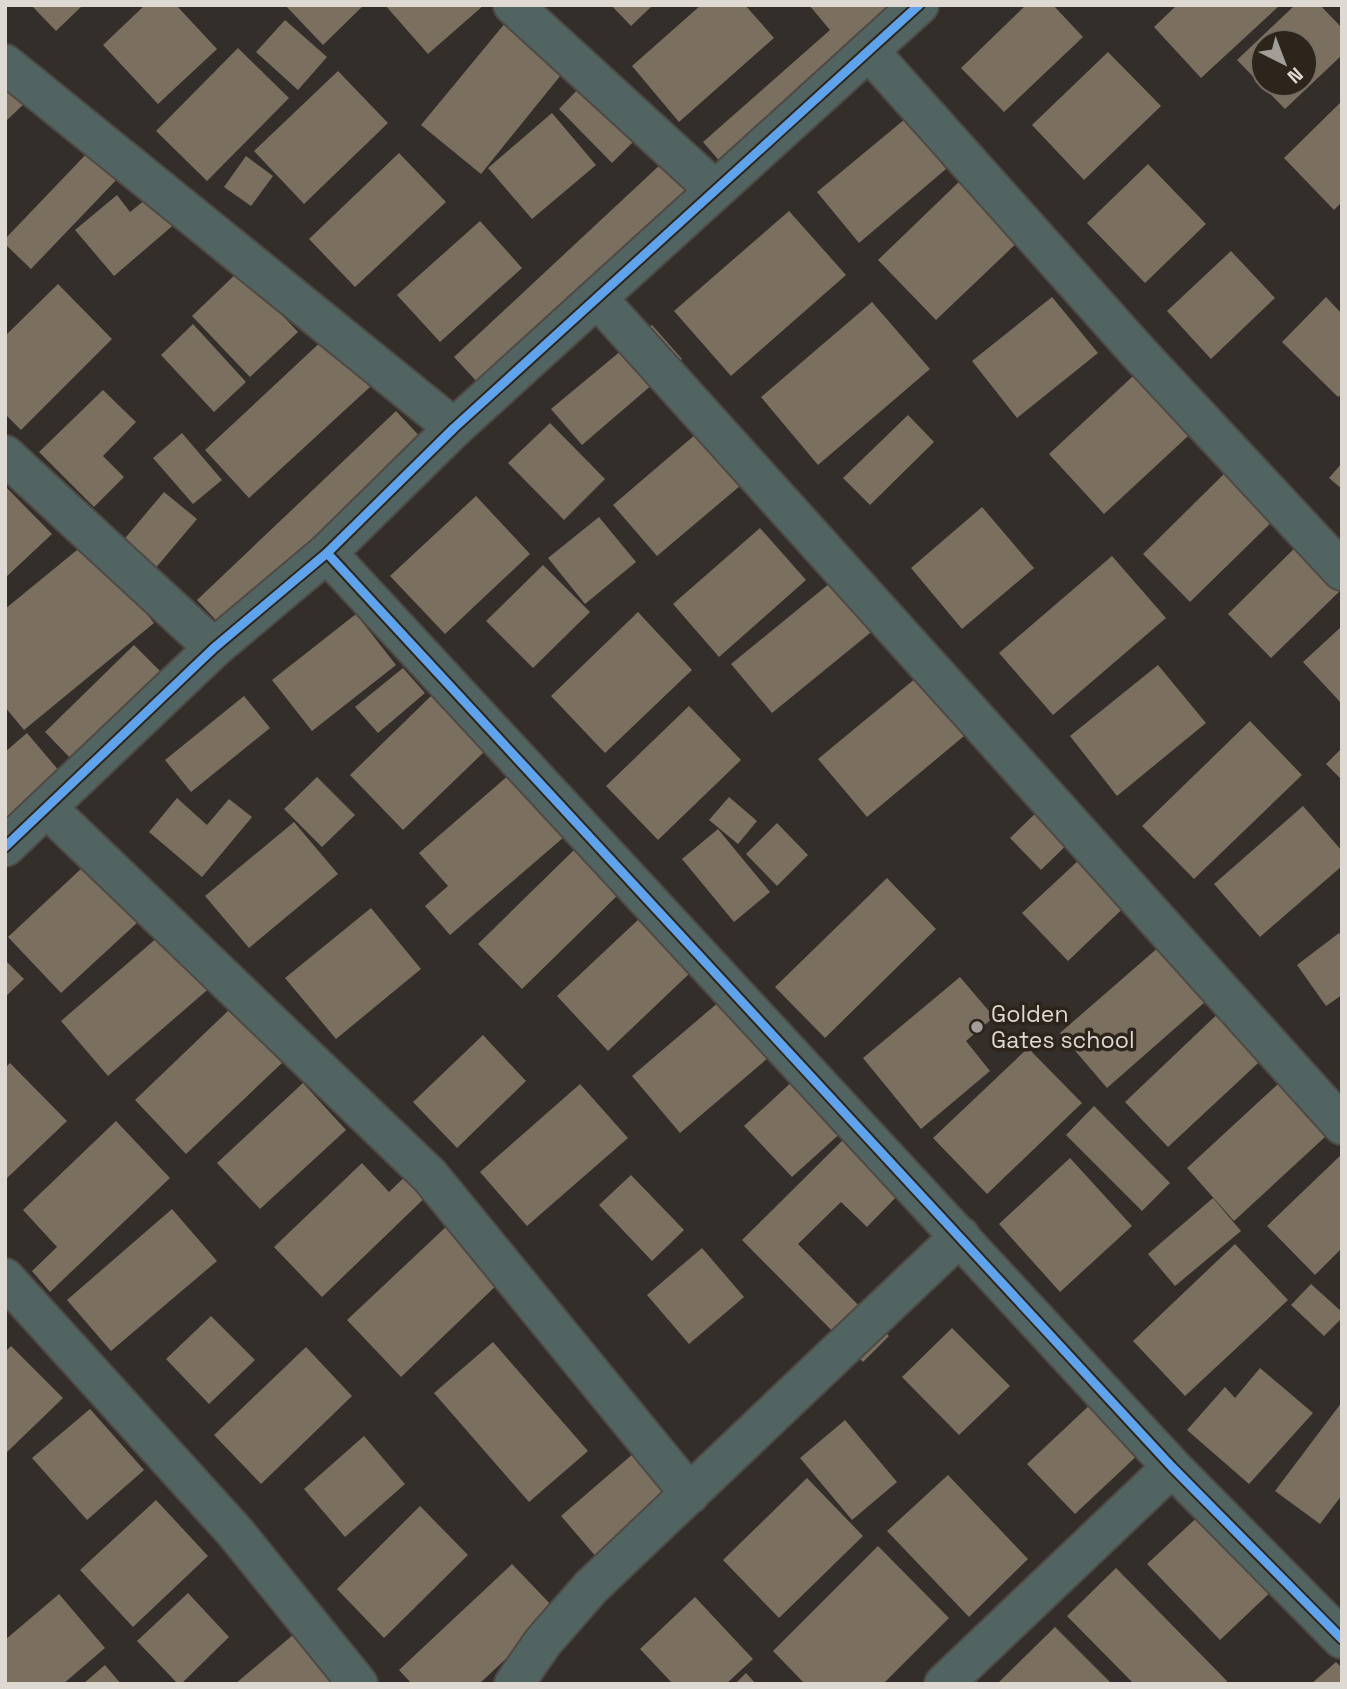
<svg xmlns="http://www.w3.org/2000/svg" width="1347" height="1689" viewBox="0 0 1347 1689" font-family="'Space Grotesk',sans-serif">
<style>
.building{fill:#7b6f60;fill-rule:evenodd}
.lines{fill:none;stroke-linecap:round;stroke-linejoin:round}
.street-casing{stroke:#4e4945;stroke-width:42}
.street{stroke:#516461;stroke-width:38}
.cycleway-casing{stroke:#2d251b;stroke-width:13}
.cycleway{stroke:#60a3ed;stroke-width:9}
.poi-dot{fill:#a29d97;stroke:#2d251b;stroke-width:2.5}
.labels{text-anchor:middle;dominant-baseline:central;stroke-width:7;stroke-linejoin:round;paint-order:stroke}
.poi-label{font-size:23px;fill:#ded9d2;stroke:#2d251b;text-anchor:start}
</style>
<rect width="100%" height="100%" fill="#332e29"/>
<g class="building">
<polygon points="31,5 83,5 56,31"/>
<polygon points="145,5 176,5 217,49 158,104 103,45"/>
<polygon points="285,5 364,5 323,45"/>
<polygon points="385,5 484,5 428,54"/>
<polygon points="611,5 653,5 631,26"/>
<polygon points="701,5 745,5 774,38 679,122 632,66"/>
<polygon points="809,5 905,5 723,165 703,142 830,30"/>
<polygon points="1026,5 1053,5 1083,37 1004,112 961,68"/>
<polygon points="1177,5 1280,5 1201,78 1154,27"/>
<path d="M 1295,5 L 1320,5 L 1342,28 L 1342,55 L 1285,109 L 1237,60 ZM 1263,42 L 1305,42 L 1305,84 L 1263,84 Z"/>
<polygon points="285,20 327,57 298,90 256,52"/>
<polygon points="506,22 565,70 481,174 421,125"/>
<polygon points="238,48 289,98 207,181 156,131"/>
<polygon points="1108,52 1161,106 1084,180 1032,125"/>
<polygon points="5,71 31,97 5,122"/>
<polygon points="338,71 388,123 304,204 254,151"/>
<polygon points="582,85 637,138 612,163 559,109"/>
<polygon points="1342,101 1342,202 1334,210 1284,158"/>
<polygon points="552,113 596,165 532,219 488,168"/>
<polygon points="905,119 946,169 859,243 817,192"/>
<polygon points="92,148 120,176 31,269 5,244 5,239"/>
<polygon points="399,153 446,202 355,287 309,239"/>
<polygon points="246,156 273,176 251,206 224,187"/>
<polygon points="662,163 698,200 490,396 454,357"/>
<polygon points="1148,164 1206,224 1145,283 1087,223"/>
<polygon points="963,178 1021,239 936,320 878,260"/>
<polygon points="160,188 184,216 114,276 75,230 117,195 130,212"/>
<polygon points="789,211 846,275 731,376 674,311"/>
<polygon points="480,221 522,268 440,342 397,295"/>
<polygon points="1231,251 1275,298 1211,359 1167,311"/>
<polygon points="240,270 298,332 250,377 192,316"/>
<polygon points="58,284 112,339 21,430 5,414 5,336"/>
<polygon points="1052,297 1098,353 1017,418 972,361"/>
<polygon points="1326,297 1342,314 1342,394 1338,397 1282,342"/>
<polygon points="872,302 930,369 818,465 761,397"/>
<polygon points="193,324 246,382 214,412 161,355"/>
<polygon points="652,325 682,359 582,445 551,409"/>
<polygon points="325,338 370,387 249,498 205,450"/>
<polygon points="1145,365 1200,425 1104,514 1049,454"/>
<polygon points="103,390 136,422 103,456 124,477 94,507 39,452"/>
<polygon points="396,411 425,442 226,631 197,600"/>
<polygon points="908,415 934,442 870,505 843,478"/>
<polygon points="550,423 605,479 564,520 508,463"/>
<polygon points="703,428 747,480 657,556 613,505"/>
<polygon points="182,433 222,480 193,504 153,458"/>
<polygon points="1342,463 1342,489 1329,478"/>
<polygon points="1231,467 1279,515 1190,602 1143,554"/>
<polygon points="5,486 52,534 5,578"/>
<polygon points="164,492 197,519 154,570 121,543"/>
<polygon points="476,496 530,554 445,634 390,576"/>
<polygon points="982,507 1034,568 962,629 911,568"/>
<polygon points="599,517 636,562 585,604 548,558"/>
<polygon points="760,528 806,580 719,657 673,604"/>
<polygon points="1311,532 1342,589 1271,658 1228,614"/>
<polygon points="88,541 154,623 24,730 5,707 5,609"/>
<polygon points="1112,556 1166,618 1053,715 999,653"/>
<polygon points="543,565 590,612 533,668 486,621"/>
<polygon points="835,579 875,629 772,713 731,664"/>
<polygon points="638,612 692,670 605,753 551,696"/>
<polygon points="356,614 396,665 312,731 272,680"/>
<polygon points="1342,626 1342,704 1303,662"/>
<polygon points="134,645 165,676 76,764 45,732"/>
<polygon points="1158,665 1206,723 1117,796 1070,736"/>
<polygon points="403,668 425,693 378,733 355,707"/>
<polygon points="922,673 970,731 867,817 818,759"/>
<polygon points="244,696 270,728 191,792 165,760"/>
<polygon points="431,696 484,752 403,830 350,775"/>
<polygon points="689,706 741,760 658,840 606,786"/>
<polygon points="1250,721 1302,775 1194,879 1142,826"/>
<polygon points="27,733 66,779 5,827 5,752"/>
<polygon points="1342,748 1342,780 1326,764"/>
<polygon points="517,768 571,831 450,935 425,906 448,886 419,853"/>
<polygon points="317,777 355,815 322,847 284,809"/>
<polygon points="729,797 757,821 738,844 709,820"/>
<polygon points="177,798 207,825 229,799 252,817 202,877 149,832"/>
<polygon points="1050,799 1081,831 1041,870 1010,838"/>
<polygon points="1303,806 1342,851 1342,866 1260,937 1214,884"/>
<polygon points="294,822 338,874 249,948 205,896"/>
<polygon points="777,823 808,855 777,886 746,854"/>
<polygon points="718,829 770,892 734,922 682,859"/>
<polygon points="577,847 621,892 522,989 478,944"/>
<polygon points="1093,847 1137,895 1068,961 1022,913"/>
<polygon points="98,853 151,910 61,993 8,937"/>
<polygon points="887,878 936,929 825,1038 775,987"/>
<polygon points="371,908 421,969 336,1039 285,978"/>
<polygon points="640,918 691,972 608,1051 557,996"/>
<polygon points="1183,926 1230,980 1107,1088 1060,1033"/>
<polygon points="166,930 213,985 108,1076 61,1021"/>
<polygon points="1339,933 1342,937 1342,995 1326,1006 1297,965"/>
<polygon points="5,960 24,979 5,997"/>
<polygon points="960,977 994,1017 966,1041 990,1071 921,1129 863,1058"/>
<polygon points="720,1001 768,1058 680,1133 632,1076"/>
<polygon points="1226,1006 1270,1052 1168,1147 1125,1102"/>
<polygon points="230,1009 282,1063 186,1154 135,1100"/>
<polygon points="483,1035 526,1081 457,1148 413,1102"/>
<polygon points="1028,1048 1082,1103 987,1194 933,1138"/>
<polygon points="10,1063 67,1121 5,1180 5,1068"/>
<polygon points="1290,1073 1338,1125 1234,1221 1187,1168"/>
<polygon points="796,1078 844,1130 792,1177 744,1126"/>
<polygon points="303,1083 346,1130 260,1209 217,1163"/>
<polygon points="580,1084 628,1138 527,1226 480,1172"/>
<polygon points="1094,1106 1170,1183 1142,1211 1066,1135"/>
<polygon points="116,1121 170,1178 50,1292 32,1271 57,1247 23,1210"/>
<polygon points="853,1130 908,1185 867,1227 841,1202 798,1244 889,1336 863,1362 742,1240"/>
<polygon points="1342,1154 1342,1248 1315,1275 1267,1226"/>
<polygon points="1070,1158 1132,1226 1060,1292 999,1224"/>
<polygon points="362,1163 389,1192 414,1168 434,1189 322,1297 274,1247"/>
<polygon points="631,1175 684,1230 652,1261 599,1205"/>
<polygon points="1213,1198 1241,1231 1175,1286 1148,1254"/>
<polygon points="172,1209 217,1261 111,1351 67,1300"/>
<polygon points="449,1224 502,1280 401,1377 347,1320"/>
<polygon points="1235,1244 1288,1300 1185,1396 1133,1341"/>
<polygon points="702,1248 744,1297 689,1344 647,1295"/>
<polygon points="1311,1284 1342,1312 1342,1318 1324,1336 1291,1305"/>
<polygon points="211,1316 255,1360 209,1404 166,1359"/>
<polygon points="952,1328 1010,1386 959,1435 902,1377"/>
<polygon points="493,1342 588,1451 529,1502 434,1393"/>
<polygon points="11,1346 63,1398 5,1454 5,1352"/>
<polygon points="306,1347 352,1396 261,1484 214,1435"/>
<polygon points="1260,1368 1313,1413 1249,1484 1187,1430 1225,1387 1235,1398"/>
<polygon points="1094,1401 1142,1451 1075,1514 1027,1464"/>
<polygon points="1342,1402 1342,1495 1320,1524 1275,1491"/>
<polygon points="90,1409 144,1470 87,1520 32,1458"/>
<polygon points="845,1420 897,1482 852,1520 800,1458"/>
<polygon points="364,1436 405,1484 345,1537 304,1489"/>
<polygon points="641,1447 690,1505 610,1573 561,1516"/>
<polygon points="948,1475 1028,1559 969,1617 887,1531"/>
<polygon points="807,1478 863,1536 779,1618 723,1560"/>
<polygon points="156,1500 208,1556 133,1627 80,1570"/>
<polygon points="420,1506 468,1555 384,1638 337,1589"/>
<polygon points="1204,1511 1276,1587 1220,1640 1147,1564"/>
<polygon points="878,1546 949,1618 883,1684 805,1684 773,1651"/>
<polygon points="512,1564 557,1611 479,1684 412,1684 399,1670"/>
<polygon points="1116,1568 1227,1681 1224,1684 1134,1684 1067,1616"/>
<polygon points="188,1593 229,1637 181,1684 178,1684 137,1641"/>
<polygon points="59,1594 105,1648 63,1684 5,1684 5,1640"/>
<polygon points="695,1597 753,1659 726,1684 673,1684 640,1649"/>
<polygon points="1055,1627 1112,1684 997,1684"/>
<polygon points="294,1634 335,1684 235,1684"/>
<polygon points="1336,1662 1342,1668 1342,1684 1311,1684"/>
<polygon points="105,1665 121,1684 83,1684"/>
<polygon points="746,1673 756,1684 735,1684"/>
</g>
<g class="lines">
<g class="street-casing">
<g id="street">
<polyline points="513,5 715,190"/>
<polyline points="869,51 1138,352 1342,571"/>
<polyline points="5,64 454,428"/>
<polyline points="598,299 1342,1125"/>
<polyline points="5,455 214,648"/>
<polyline points="327,553 1172,1467 1342,1639"/>
<polyline points="47,808 430,1176 690,1494"/>
<polyline points="5,847 214,648 327,553 454,428 919,5"/>
<polyline points="5,1278 235,1532 358,1684"/>
<polyline points="514,1684 543,1642 591,1587 960,1236"/>
<polyline points="944,1684 1172,1467"/>
</g>
</g>
<use href="#street" class="street"/>
<g class="cycleway-casing">
<g id="cycleway">
<polyline points="327,553 1172,1467 1342,1639"/>
<polyline points="5,847 214,648 327,553 454,428 919,5"/>
</g>
</g>
<use href="#cycleway" class="cycleway"/>
</g>
<circle class="poi-dot" cx="977" cy="1027" r="7"/>
<g class="labels">
<g class="poi-label">
<text x="991" y="1014">Golden<tspan x="991" dy="26">Gates school</tspan></text>
</g>
</g>
<rect width="1347" height="1689" fill="none" stroke="#ded9d2" stroke-width="14"/>
<g transform="translate(1284 63) rotate(138)"><circle r="33" fill="#2d251b" stroke="#746d64" stroke-width="2"/>
<path d="M0-5L12 26L0 18L-12 26Z" fill="#a29d97"/>
<text y="-10" font-size="19" font-weight="bold" text-anchor="middle" fill="#ded9d2">N</text>
</g>
</svg>
